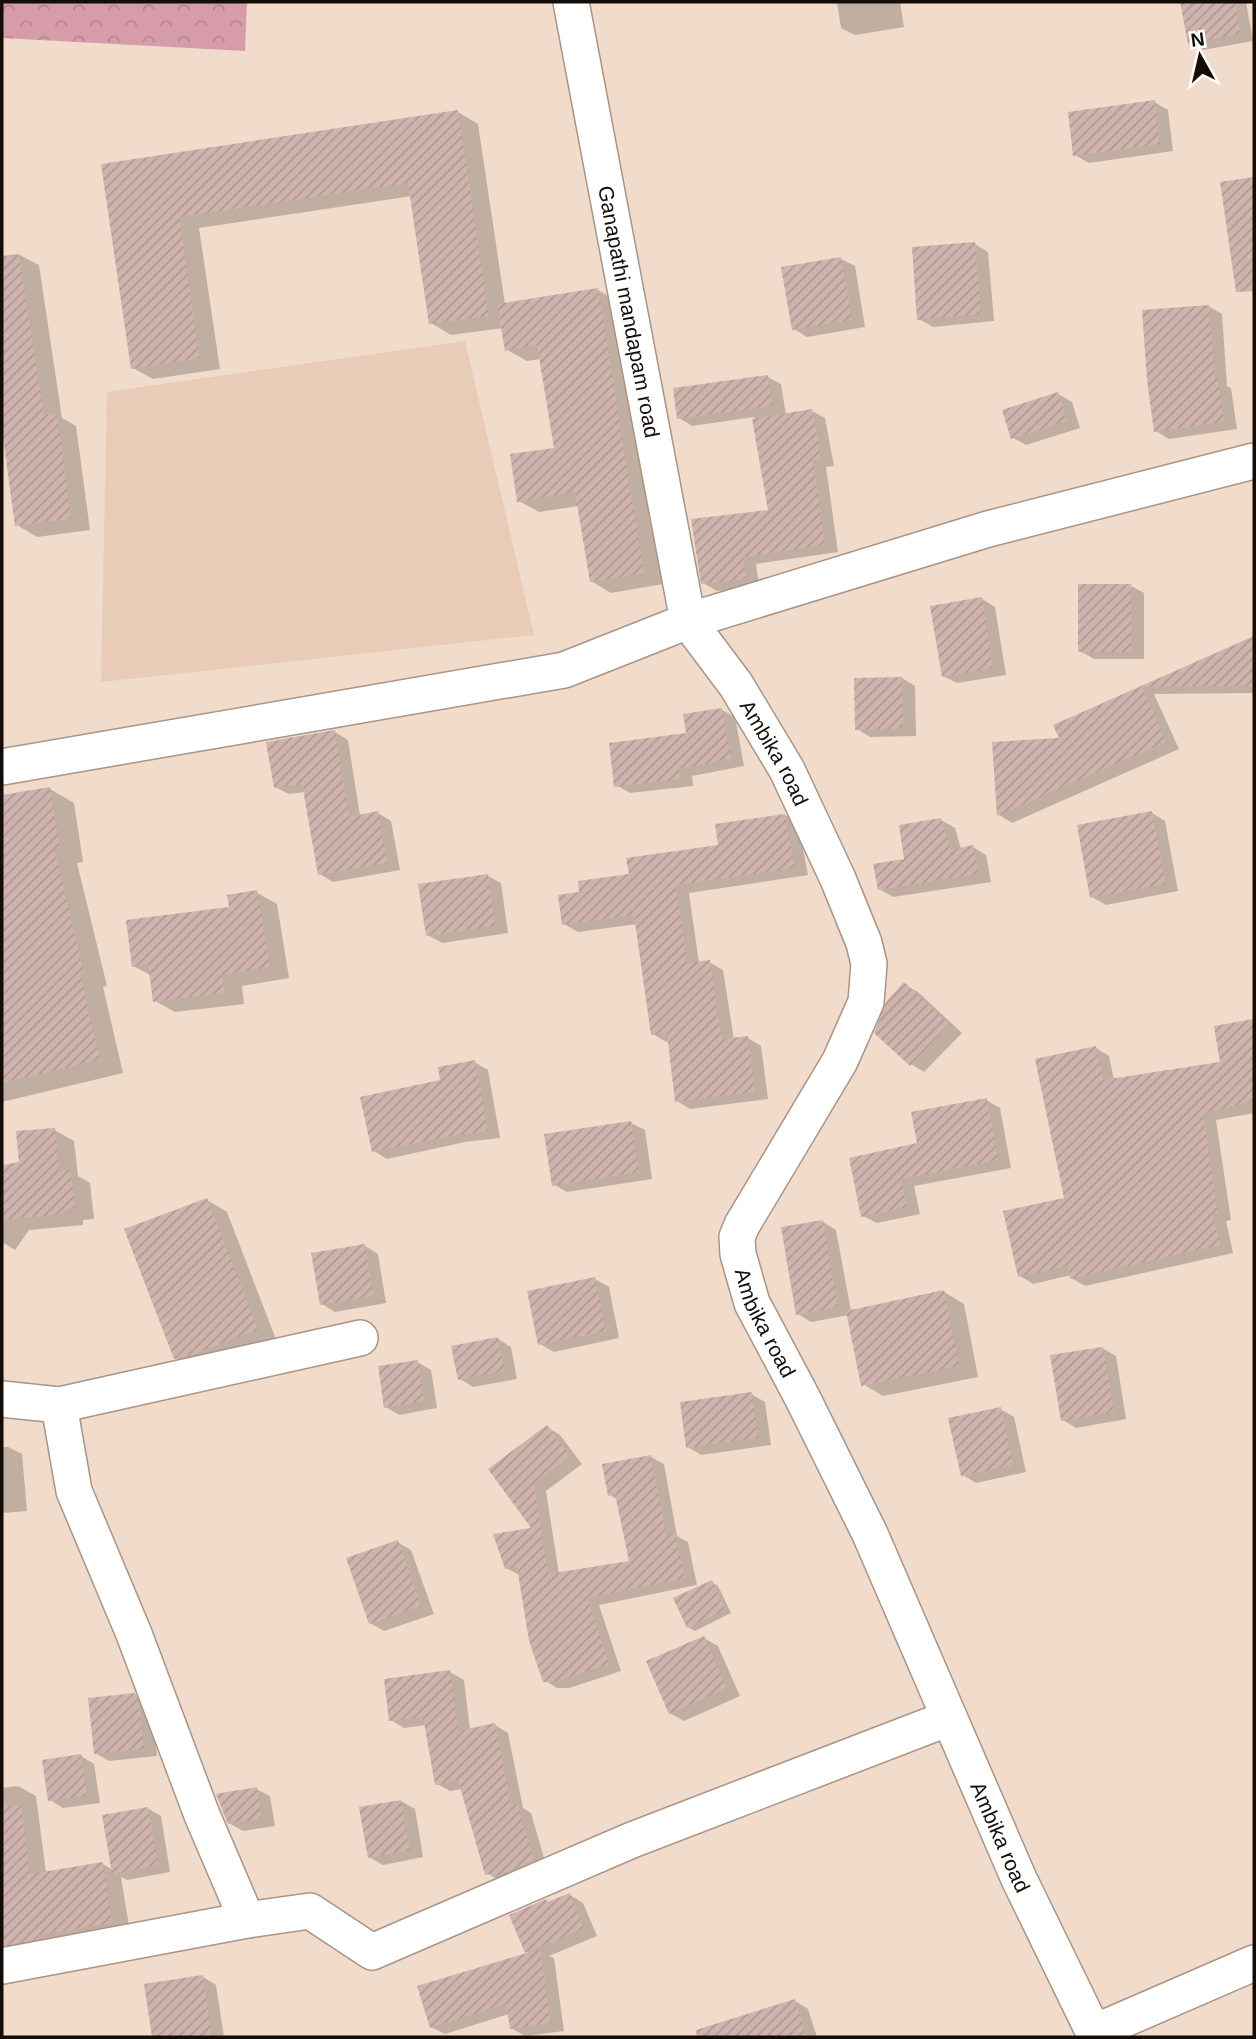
<svg xmlns="http://www.w3.org/2000/svg" width="1256" height="2039" viewBox="0 0 1256 2039" font-family="Arial,sans-serif">
<style>
.built{fill:#e9ccb7}
.park{fill:url(#park-crowns)}
.shadow{fill:#0003}
.building{fill:url(#building-hatch)}
.lines{fill:none;stroke-linecap:round;stroke-linejoin:round}
.minor-casing{stroke:#a99485;stroke-width:38}
.minor{stroke:#fff;stroke-width:35}
.labels{text-anchor:middle;dominant-baseline:central;stroke-width:5;stroke-linejoin:round;paint-order:stroke}
.street-label{font-size:21px;fill:#140d07;stroke:#fff}
</style>
<defs>
<pattern id="park-crowns" width="20" height="18" patternUnits="userSpaceOnUse" patternTransform="scale(1.75)"><rect width="20" height="18" fill="#d69caa"/><path d="M2 6a3 3 0 1 1 6 0M12 15a3 3 0 1 1 6 0" fill="none" stroke="#b78591"/></pattern>
<pattern id="building-hatch" width="6" height="6" patternUnits="userSpaceOnUse" patternTransform="scale(1.75)"><rect width="6" height="6" fill="#cfb3ad"/><path d="M-1 1l2-2M0 6l6-6M5 7l2-2" fill="none" stroke="#b19993"/></pattern>
</defs>
<rect width="100%" height="100%" fill="#f1dbca"/>
<polygon class="built" points="465,341 534,635 101,682 107,392"/>
<polygon class="park" points="2,2 247,2 245,51 2,38"/>
<g class="shadow">
<polygon points="837,2 900,2 904,27 855,35 841,28"/>
<polygon points="1182,2 1246,2 1253,41 1203,50 1189,42"/>
<polygon points="1154,102 1168,110 1173,151 1089,163 1075,155"/>
<polygon points="458,112 478,124 505,304 598,290 618,302 663,584 611,593 591,581 579,506 539,512 519,501 556,449 541,359 527,361 506,349 503,328 451,335 431,323 412,196 199,228 220,369 153,379 133,368 103,165"/>
<polygon points="975,244 988,252 994,321 933,327 919,319"/>
<polygon points="18,254 39,265 62,418 76,426 90,530 37,537 17,525 2,417 2,256"/>
<polygon points="841,259 855,266 865,327 807,337 794,329"/>
<polygon points="1208,306 1222,314 1227,386 1231,388 1237,429 1169,439 1156,431"/>
<polygon points="768,377 781,384 786,415 812,411 825,418 834,466 826,467 838,552 756,564 759,586 717,591 703,583 770,512 754,417 692,426 679,418"/>
<polygon points="1058,394 1072,402 1080,428 1026,445 1013,438"/>
<polygon points="1131,586 1144,593 1144,659 1094,659 1080,651"/>
<polygon points="982,599 995,607 1006,675 957,683 943,676"/>
<polygon points="1254,638 1254,693 1154,694 1179,749 1012,823 999,815 994,744 1062,740 1055,726"/>
<polygon points="902,678 915,686 916,736 870,737 857,729"/>
<polygon points="722,710 735,717 744,766 692,776 693,786 630,793 616,785"/>
<polygon points="335,732 348,740 360,816 378,813 391,821 400,870 333,882 320,874 305,792 289,794 275,787"/>
<polygon points="50,789 74,803 83,862 77,863 107,986 103,987 123,1073 2,1102 2,797"/>
<polygon points="1152,813 1165,821 1178,891 1106,905 1092,897"/>
<polygon points="785,815 798,823 808,875 689,893 699,963 709,962 723,970 734,1040 748,1038 761,1046 768,1099 690,1109 677,1101 670,1041 666,1042 653,1034 637,924 578,932 564,924 581,893 720,847"/>
<polygon points="941,820 955,828 961,849 973,847 986,855 991,882 893,897 879,889"/>
<polygon points="488,876 501,883 508,933 442,943 428,935"/>
<polygon points="256,892 277,904 289,978 242,986 244,1004 175,1012 155,1001 152,976 133,966"/>
<polygon points="905,985 918,992 962,1033 924,1072 911,1064"/>
<polygon points="1254,1021 1254,1113 1216,1120 1231,1220 1226,1221 1233,1253 1085,1286 1071,1278 1071,1275 1033,1284 1020,1276 1066,1199 1096,1048 1109,1056 1114,1080 1222,1063 1216,1028"/>
<polygon points="474,1062 488,1070 500,1138 465,1142 387,1159 374,1151 442,1082"/>
<polygon points="986,1100 1000,1108 1011,1168 914,1186 920,1214 877,1223 863,1216 919,1144"/>
<polygon points="631,1123 645,1130 652,1179 567,1192 553,1184"/>
<polygon points="54,1130 74,1141 78,1176 90,1183 94,1219 83,1220 83,1225 29,1230 15,1250 2,1242 2,1167 21,1164"/>
<polygon points="207,1200 227,1212 277,1342 195,1369 175,1358"/>
<polygon points="823,1222 836,1230 851,1311 944,1292 964,1304 978,1377 883,1396 863,1384 849,1315 811,1322 798,1314"/>
<polygon points="365,1246 378,1254 386,1303 335,1312 322,1304"/>
<polygon points="595,1279 609,1287 619,1338 554,1352 540,1344"/>
<polygon points="498,1339 511,1347 517,1379 473,1387 460,1379"/>
<polygon points="1102,1348 1116,1356 1126,1419 1076,1428 1063,1420"/>
<polygon points="417,1362 431,1370 437,1408 399,1415 386,1407"/>
<polygon points="751,1394 765,1402 771,1445 701,1455 688,1447"/>
<polygon points="1000,1409 1014,1417 1026,1472 976,1483 963,1475"/>
<polygon points="547,1427 560,1435 582,1464 546,1491 559,1574 631,1563 618,1500 610,1495 651,1457 664,1464 677,1536 688,1542 697,1585 599,1605 621,1671 569,1688 557,1688 544,1680 519,1575 506,1568 534,1529 490,1470"/>
<polygon points="2,1447 8,1447 22,1454 27,1511 2,1513"/>
<polygon points="397,1542 411,1550 434,1614 384,1631 370,1623"/>
<polygon points="711,1582 718,1586 731,1613 695,1631 688,1627"/>
<polygon points="704,1638 718,1646 740,1696 684,1721 670,1713"/>
<polygon points="450,1672 464,1680 470,1730 495,1725 508,1733 523,1808 531,1813 547,1868 500,1881 487,1873 462,1789 450,1791 437,1784 426,1725 404,1728 391,1720"/>
<polygon points="134,1695 148,1703 152,1714 157,1756 109,1761 95,1753"/>
<polygon points="81,1756 94,1764 100,1803 63,1808 50,1800"/>
<polygon points="18,1786 36,1796 46,1873 103,1864 113,1870 147,1808 161,1816 170,1872 127,1880 121,1877 130,1932 2,1963 2,1788"/>
<polygon points="256,1789 270,1796 275,1826 243,1831 229,1823"/>
<polygon points="401,1801 415,1809 423,1857 383,1865 369,1857"/>
<polygon points="570,1895 583,1903 597,1936 549,1956 554,1958 564,2031 525,2036 511,2028 509,2014 445,2034 431,2027 530,1954 526,1951 546,1901 549,1903"/>
<polygon points="203,1977 216,1985 224,2037 153,2037 146,1985"/>
<polygon points="795,2001 808,2009 817,2037 750,2037 744,2017"/>
</g>
<g class="building">
<polygon points="1180,2 1235,2 1240,34 1188,44"/>
<polygon points="1155,100 1160,144 1073,156 1068,112"/>
<polygon points="458,110 489,316 429,324 408,183 179,217 200,358 131,369 101,164"/>
<polygon points="1254,177 1254,291 1236,292 1220,182"/>
<polygon points="975,242 981,314 917,320 912,247"/>
<polygon points="19,256 44,415 57,413 71,519 15,526 2,430 2,257"/>
<polygon points="841,257 852,320 792,330 781,267"/>
<polygon points="598,288 644,573 590,582 575,492 517,502 510,454 554,448 537,345 505,351 497,304"/>
<polygon points="1209,305 1215,379 1218,378 1224,422 1154,432 1147,380 1142,310"/>
<polygon points="768,375 773,406 677,419 673,388"/>
<polygon points="1058,392 1067,421 1011,439 1002,410"/>
<polygon points="812,409 821,459 813,460 825,545 744,557 746,579 701,584 691,519 768,510 752,419"/>
<rect x="1078" y="584" width="53" height="68"/>
<polygon points="982,597 993,668 942,677 930,606"/>
<polygon points="1254,636 1254,686 1142,687 1166,742 997,816 992,742 1059,738 1053,725"/>
<polygon points="902,677 903,729 855,730 854,678"/>
<polygon points="722,708 731,759 679,769 680,779 614,787 609,743 686,733 683,714"/>
<polygon points="335,730 349,817 378,811 387,863 318,875 302,784 274,788 266,742"/>
<polygon points="50,787 60,849 54,849 84,973 80,974 100,1060 2,1083 2,795"/>
<polygon points="1152,811 1166,884 1090,898 1077,825"/>
<polygon points="785,814 795,868 676,885 687,963 710,960 722,1039 748,1036 755,1092 675,1102 667,1033 651,1035 634,915 562,925 558,895 579,892 578,881 629,874 626,858 718,845 715,824"/>
<polygon points="941,818 951,850 973,845 978,874 878,890 873,864 904,859 899,825"/>
<polygon points="488,874 495,926 426,936 418,884"/>
<polygon points="257,890 270,967 222,975 225,993 153,1002 148,964 132,967 126,920 229,907 227,895"/>
<polygon points="904,982 949,1024 910,1066 874,1033 886,1002"/>
<polygon points="1254,1019 1254,1102 1203,1113 1218,1213 1213,1214 1220,1245 1070,1279 1067,1266 1018,1277 1003,1211 1064,1198 1035,1059 1096,1046 1103,1080 1220,1062 1214,1026"/>
<polygon points="475,1060 488,1131 451,1136 372,1152 360,1097 440,1080 438,1067"/>
<polygon points="987,1098 998,1160 901,1179 907,1207 861,1217 849,1158 917,1143 911,1112"/>
<polygon points="631,1121 639,1172 552,1186 544,1134"/>
<polygon points="55,1128 59,1171 71,1170 75,1209 63,1210 63,1214 2,1220 2,1165 19,1162 16,1131"/>
<polygon points="207,1198 258,1330 194,1354 174,1359 124,1229"/>
<polygon points="823,1220 838,1307 796,1315 781,1227"/>
<polygon points="365,1244 373,1296 320,1305 311,1253"/>
<polygon points="595,1277 606,1331 538,1345 527,1291"/>
<polygon points="944,1290 959,1366 861,1386 846,1311"/>
<polygon points="498,1337 505,1371 458,1380 451,1346"/>
<polygon points="1103,1347 1114,1412 1061,1421 1050,1355"/>
<polygon points="418,1360 424,1401 384,1408 378,1366"/>
<polygon points="752,1392 758,1438 686,1448 680,1402"/>
<polygon points="1001,1407 1013,1465 961,1476 948,1418"/>
<polygon points="547,1425 570,1456 534,1483 548,1574 629,1561 615,1494 608,1496 602,1464 651,1455 666,1535 675,1533 685,1578 588,1598 609,1664 555,1682 543,1682 529,1641 517,1567 505,1569 493,1534 531,1528 488,1469"/>
<polygon points="398,1540 421,1606 369,1624 346,1558"/>
<polygon points="712,1580 726,1610 687,1628 673,1598"/>
<polygon points="704,1636 727,1688 669,1714 646,1661"/>
<polygon points="450,1670 458,1731 495,1723 511,1805 517,1803 534,1860 495,1877 493,1873 485,1875 458,1780 435,1785 423,1717 389,1721 384,1679"/>
<polygon points="135,1693 139,1705 144,1749 94,1754 88,1698"/>
<polygon points="81,1754 87,1796 48,1801 42,1760"/>
<polygon points="257,1787 262,1819 228,1824 216,1794"/>
<polygon points="401,1800 410,1850 368,1858 359,1807"/>
<polygon points="21,1805 30,1874 103,1862 112,1923 38,1935 39,1939 2,1946 2,1806"/>
<polygon points="148,1807 158,1865 112,1874 102,1815"/>
<polygon points="570,1893 584,1929 525,1953 509,1915 546,1899 547,1902"/>
<polygon points="540,1949 551,2023 510,2029 506,2004 430,2028 417,1986"/>
<polygon points="203,1975 212,2037 152,2037 144,1984"/>
<polygon points="795,1999 807,2037 697,2037 696,2030"/>
</g>
<g class="lines">
<g class="minor-casing">
<g id="minor">
<path id="s1" d="M 571,2 L 688,621 L 736,685 L 787,770 L 838,879 L 864,943 L 869,964 L 866,1002 L 840,1061 L 742,1225 L 737,1237 L 738,1254 L 752,1303 L 803,1399 L 870,1534 L 1019,1879 L 1096,2037"/>
<polyline points="2,767 564,670 688,621 988,529 1254,461"/>
<polyline points="2,1399 59,1405 360,1338"/>
<polyline points="59,1405 74,1491 134,1634 202,1815 247,1920 310,1911 372,1952 632,1840 949,1718"/>
<polyline points="2,1966 247,1920"/>
<polyline points="1095,2032 1254,1963"/>
</g>
</g>
<use href="#minor" class="minor"/>
</g>
<g class="labels">
<g class="street-label">
<text stroke="none"><textPath href="#s1" startOffset="315">Ganapathi mandapam road</textPath></text>
<text stroke="none"><textPath href="#s1" startOffset="788">Ambika road</textPath></text>
<text stroke="none"><textPath href="#s1" startOffset="1418">Ambika road</textPath></text>
<text stroke="none"><textPath href="#s1" startOffset="1984">Ambika road</textPath></text>
</g>
</g>
<rect width="1256" height="2039" fill="none" stroke="#140d07" stroke-width="7"/>
<g transform="translate(1200 56) rotate(352)" stroke="#ffffff" stroke-width="5" paint-order="stroke">
<path d="M0-5L12 26L0 18L-12 26Z" fill="#140d07"/>
<text y="-10" font-size="19" font-weight="bold" text-anchor="middle" fill="#140d07">N</text>
</g>
</svg>
